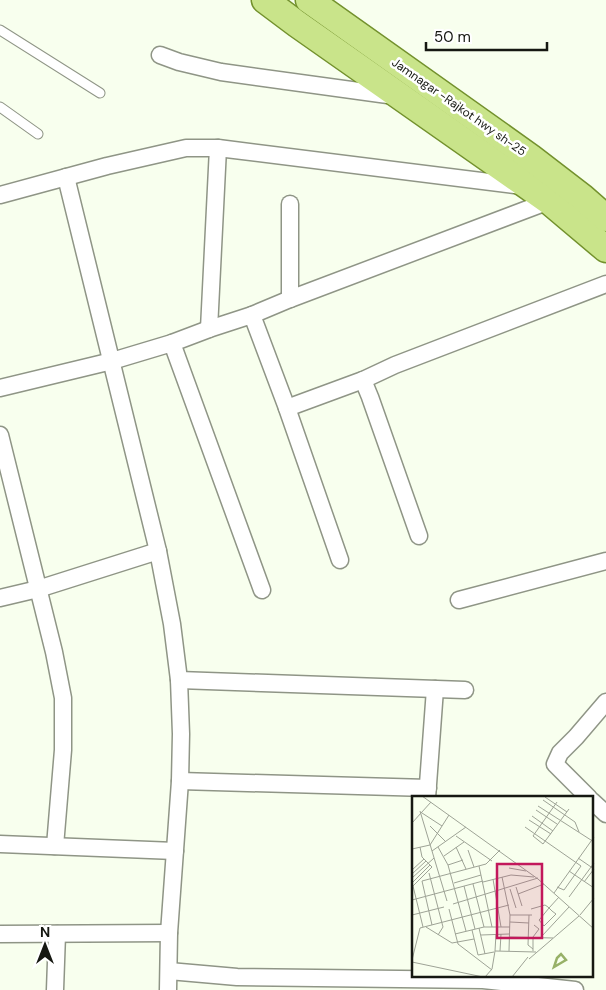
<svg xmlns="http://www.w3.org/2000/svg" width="606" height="990" viewBox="0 0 606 990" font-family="'DM Sans',sans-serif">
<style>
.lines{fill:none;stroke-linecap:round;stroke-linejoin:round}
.lane-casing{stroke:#8f9586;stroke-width:11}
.street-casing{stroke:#8f9586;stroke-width:19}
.primary-casing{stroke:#73912d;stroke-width:29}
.lane{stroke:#fff;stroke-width:9}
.street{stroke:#fff;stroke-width:16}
.primary{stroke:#c9e48a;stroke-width:26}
.labels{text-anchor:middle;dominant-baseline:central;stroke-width:5;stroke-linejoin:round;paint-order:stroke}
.street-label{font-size:12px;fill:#161812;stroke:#fff}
.inset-river{fill:none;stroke:#97b167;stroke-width:2.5}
.inset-road{fill:none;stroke:#9ea396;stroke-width:1}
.view{fill:#c2185b;fill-opacity:0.15;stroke:#c2185b;stroke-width:2.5}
.inset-edge{fill:none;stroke:#161812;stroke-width:2.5}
</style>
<rect width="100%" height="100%" fill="#f8ffee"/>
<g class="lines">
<g class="lane-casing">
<g id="lane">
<polyline points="0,30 100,93"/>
<polyline points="0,107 38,134"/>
</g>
</g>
<g class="street-casing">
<g id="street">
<polyline points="160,55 179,62 221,72 395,96"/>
<polyline points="66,177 158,551 172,624 179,680 181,734 180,781 169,933 168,990"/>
<polyline points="0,195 107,166 186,148 218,148 522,186"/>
<polyline points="290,204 290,299"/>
<polyline points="252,315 287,408 340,560"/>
<polyline points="209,329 218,148"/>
<polyline points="172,343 262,590"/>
<polyline points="363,380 370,397 419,536"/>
<polyline points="0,388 112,361 172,343 209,329 252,315 290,299 549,201 552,198"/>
<polyline points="287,408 363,380 395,365 606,284"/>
<polyline points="0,435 54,652 63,698 63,750 55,846"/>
<polyline points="0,598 38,589 158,551"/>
<polyline points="459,600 606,561"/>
<polyline points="179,680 465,690"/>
<polyline points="180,781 428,788"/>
<polyline points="427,798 435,689"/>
<polyline points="589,798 555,764 560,753 576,737 606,702"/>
<polyline points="592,801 606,814"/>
<polyline points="0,844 175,851"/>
<polyline points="0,934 169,933"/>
<polyline points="169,971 237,977 483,980 575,990"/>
<polyline points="55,990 57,934"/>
</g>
</g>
<g class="primary-casing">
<g id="primary">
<polyline points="265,0 297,24 549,201 606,249"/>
<polyline points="309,0 530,157 582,197 606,218"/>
</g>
</g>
<use href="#lane" class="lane"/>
<use href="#street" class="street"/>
<use href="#primary" class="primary"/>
</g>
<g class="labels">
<g class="street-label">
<text transform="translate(459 107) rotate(35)">Jamnagar -Rajkot hwy sh-25</text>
</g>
</g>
<g transform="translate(412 796)">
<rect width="181" height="181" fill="#f8ffee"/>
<path class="inset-river" d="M 149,158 L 154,164 L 142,171 L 145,162 Z"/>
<path class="inset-road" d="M 10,0 L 126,83 L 182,133M 133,1 L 155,16M 131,4 L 163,26 L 167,36M 145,6 L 121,40 L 131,48 L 157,13M 126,10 L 182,46M 124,14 L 145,28M 8,15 L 35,105M 10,17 L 30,30M 120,20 L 141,35M 117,24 L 139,38M 0,27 L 19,6M 18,30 L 34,46M 113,31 L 169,70 L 152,94 L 145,91M 44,40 L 80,65M 26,51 L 36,69 L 54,135M 44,51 L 54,73M 0,53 L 18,49 L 37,19M 56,54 L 62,71M 20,55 L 54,31M 32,60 L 52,46M 166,62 L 182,73M 36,69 L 51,64M 67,70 L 80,131M 97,72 L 114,75M 0,74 L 12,63M 157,75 L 182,92M 17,77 L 31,131 L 26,139M 0,78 L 14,65M 90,81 L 98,119 L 97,155M 0,82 L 22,62M 81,83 L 89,131M 71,86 L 99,79 L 122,81M 172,86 L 182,73M 0,87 L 18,69M 42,87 L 69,79M 61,88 L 72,131M 1,90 L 11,131M 52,90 L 63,133M 0,91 L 20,71 L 10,61 L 8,51M 104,91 L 110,110M 98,93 L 104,112M 142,97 L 182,41M 106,98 L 132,88M 157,101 L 182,67M 0,104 L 71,85M 41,108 L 126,82M 37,113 L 46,148 L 80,174M 119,113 L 133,109 L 136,111 L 140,115 L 144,118 L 132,130 L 127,124 L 128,123 L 137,112 L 147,101M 0,119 L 32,111M 98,119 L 120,119M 117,119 L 116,149 L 121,153M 168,119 L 182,102M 98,126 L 117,127M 20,129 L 10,85 L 74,68 L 88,54M 14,131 L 40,147 L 62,143M 67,132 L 73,158M 60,134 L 66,159 L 82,156M 43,138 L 72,131 L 98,131M 69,139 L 97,138M 130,140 L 157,111M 97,141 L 141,142M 83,155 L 84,138M 88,155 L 89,138M 121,155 L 121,141 L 127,133 L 122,129M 117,163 L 167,120M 0,164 L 8,132 L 97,109M 0,166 L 71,181M 73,181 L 80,173 L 83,155 L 124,156M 100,181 L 116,161"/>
<path class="view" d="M 85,68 L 130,68 L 130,142 L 85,142 Z"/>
<rect width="181" height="181" class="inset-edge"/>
</g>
<g transform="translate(45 945)" stroke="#ffffff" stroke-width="4" paint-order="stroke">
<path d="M0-4L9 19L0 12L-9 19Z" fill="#161812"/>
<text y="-8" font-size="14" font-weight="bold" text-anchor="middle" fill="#161812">N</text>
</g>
<path d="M426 42v8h121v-8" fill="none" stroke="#161812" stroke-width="2.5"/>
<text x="434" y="42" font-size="15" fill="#161812" stroke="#ffffff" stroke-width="4" paint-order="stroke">50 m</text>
</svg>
